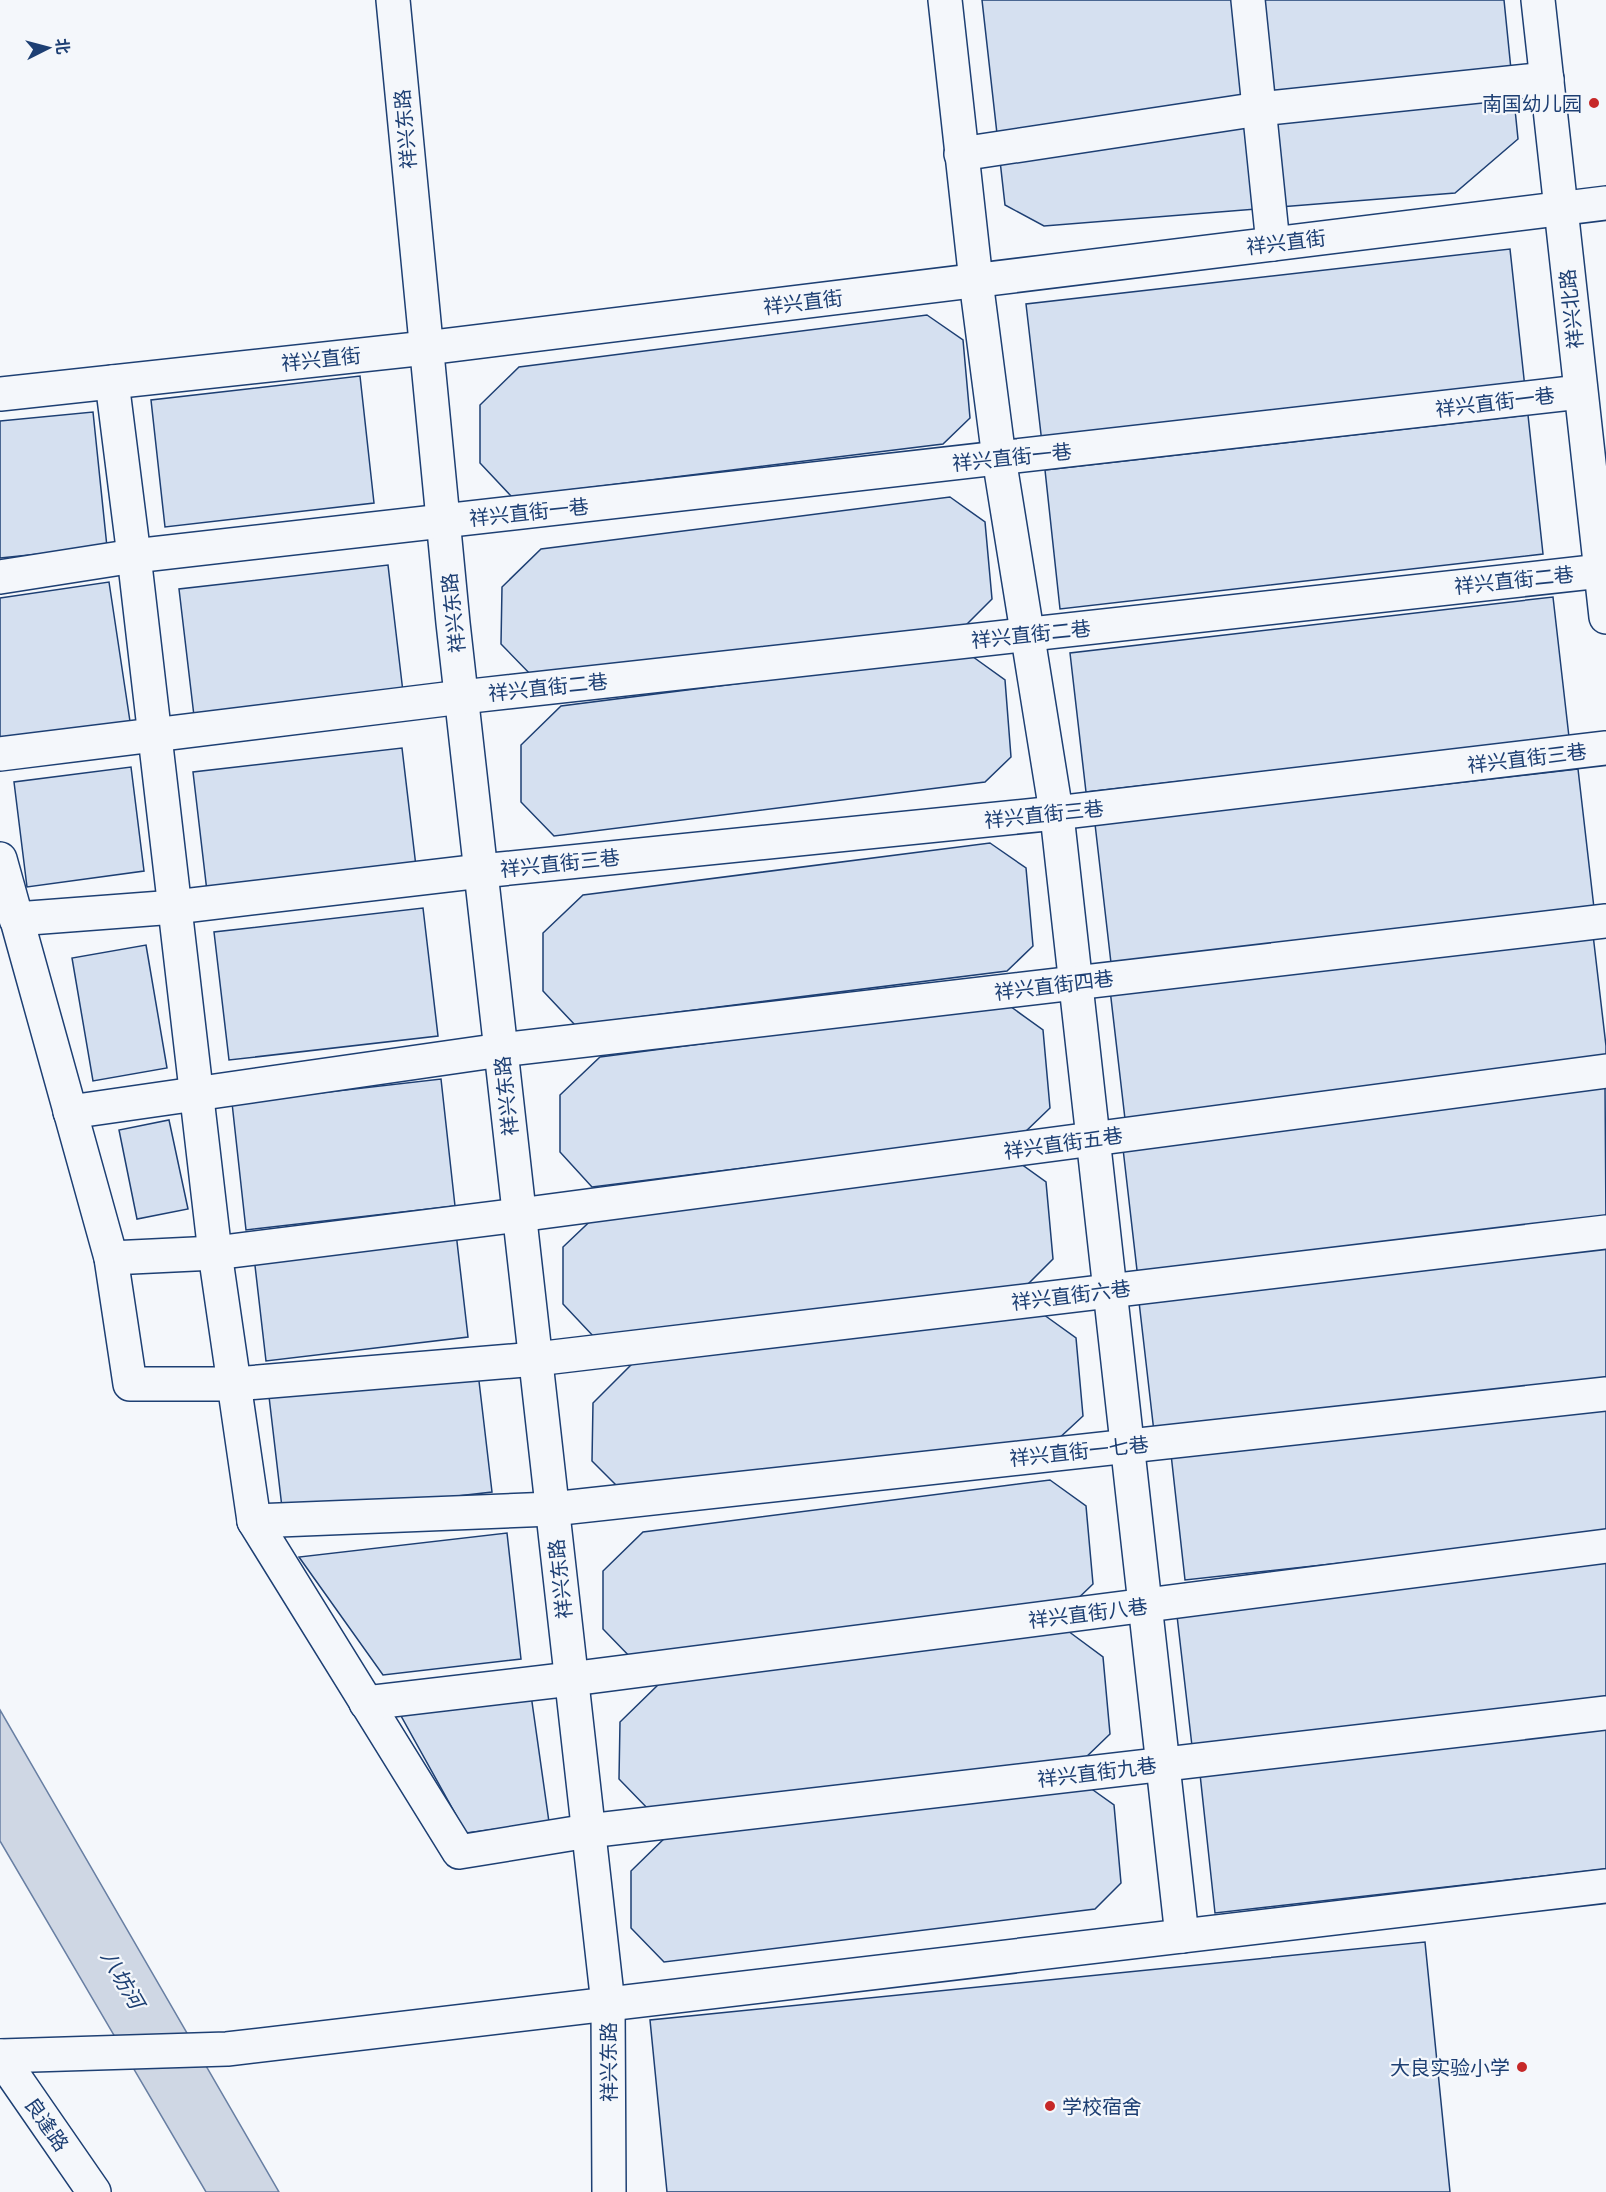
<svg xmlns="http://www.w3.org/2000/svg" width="1606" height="2192" viewBox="0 0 1606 2192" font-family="'Open Sans','Noto Sans SC',sans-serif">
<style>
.water{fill:#cfd7e4;stroke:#687fa3;stroke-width:1.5}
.building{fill:#d5e0f0;stroke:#1d3f73;stroke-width:1.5}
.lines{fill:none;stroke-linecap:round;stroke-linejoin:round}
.minor-casing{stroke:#1d3f73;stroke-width:36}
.minor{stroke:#f4f7fb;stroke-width:33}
.poi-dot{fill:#c62828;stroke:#f4f7fb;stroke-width:2}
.labels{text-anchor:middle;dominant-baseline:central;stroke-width:4.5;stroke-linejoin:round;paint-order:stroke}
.poi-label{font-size:20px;fill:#1d3f73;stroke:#f4f7fb;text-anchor:end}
.street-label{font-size:20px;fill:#1d3f73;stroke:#f4f7fb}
.water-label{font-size:21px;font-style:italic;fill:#1d3f73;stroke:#f4f7fb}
</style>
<rect width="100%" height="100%" fill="#f4f7fb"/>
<polygon class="water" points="0,1710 279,2192 206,2192 0,1841"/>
<g class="building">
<polygon points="982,0 1504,0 1518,139 1455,193 1044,226 1005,205"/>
<polygon points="1510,249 1525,388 1042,443 1026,304"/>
<polygon points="927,315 963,340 970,418 943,444 512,497 480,463 480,405 519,367"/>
<polygon points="360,376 374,503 165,527 151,400"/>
<polygon points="93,412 107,547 0,558 0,421"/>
<polygon points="1528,415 1543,554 1060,609 1045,470"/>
<polygon points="950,497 985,522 992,599 966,625 534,678 501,644 502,587 541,549"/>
<polygon points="388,565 403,692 194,716 179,589"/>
<polygon points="109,582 131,728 0,747 0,598"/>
<polygon points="1553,597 1569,737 1086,792 1070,653"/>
<polygon points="969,654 1005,680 1011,757 985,782 554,836 521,802 521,745 561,706"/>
<polygon points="402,748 417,875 208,900 193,772"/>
<polygon points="131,767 144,871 27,887 14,782"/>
<polygon points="1578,769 1594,908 1111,963 1095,824"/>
<polygon points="990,843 1026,868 1033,946 1007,971 575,1025 543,991 543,933 583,895"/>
<polygon points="423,908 438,1036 229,1060 214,932"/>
<polygon points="1592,926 1606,1046 1606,1065 1125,1119 1109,981"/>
<polygon points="146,945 167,1068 93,1081 72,958"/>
<polygon points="1007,1004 1043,1030 1050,1108 1024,1133 592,1187 560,1152 560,1095 600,1057"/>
<polygon points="441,1079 455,1206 246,1230 232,1103"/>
<polygon points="1605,1085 1606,1225 1138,1279 1122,1140"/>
<polygon points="169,1120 188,1209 137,1219 119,1130"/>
<polygon points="1010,1156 1046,1182 1053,1259 1027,1285 595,1338 563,1304 563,1247 603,1209"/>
<polygon points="456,1233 468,1337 266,1361 254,1257"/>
<polygon points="1606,1239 1606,1380 1154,1432 1138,1293"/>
<polygon points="1040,1312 1076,1338 1083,1416 1056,1441 625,1494 592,1461 593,1403 632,1364"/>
<polygon points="477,1364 492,1492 283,1516 268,1388"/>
<polygon points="1606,1397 1606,1534 1185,1580 1170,1445"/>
<polygon points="1050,1480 1086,1506 1093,1584 1067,1609 635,1662 603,1629 603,1571 643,1532"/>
<polygon points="507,1533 521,1659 383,1675 299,1557"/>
<polygon points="1606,1557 1606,1699 1192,1746 1176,1607"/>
<polygon points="1068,1631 1103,1657 1110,1734 1083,1760 652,1813 619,1779 620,1722 659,1684"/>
<polygon points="531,1695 549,1822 466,1833 400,1714"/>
<polygon points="1606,1728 1606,1869 1215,1913 1200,1774"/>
<polygon points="1079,1780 1114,1805 1121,1883 1095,1909 664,1962 631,1928 631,1871 671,1832"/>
<polygon points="1425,1942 1450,2192 667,2192 650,2020"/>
</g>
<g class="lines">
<g class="minor-casing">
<g id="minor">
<polyline points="393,0 453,623 608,2004 609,2192"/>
<polyline points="945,0 976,281 999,458 1058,824 1182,1936"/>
<polyline points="1248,0 1273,244"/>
<polyline points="1538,0 1606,617"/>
<polyline points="961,154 1259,109 1547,79"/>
<polyline points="112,382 134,556 215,1253 254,1521 459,1852 588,1831 1606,1713"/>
<polyline points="0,394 426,348 1606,203"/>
<polyline points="0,577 134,556 1580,392"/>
<polyline points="0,754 462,697 1601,571"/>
<polyline points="0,859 111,1258 130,1384 235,1384 536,1359 1606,1232"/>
<polyline points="16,919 175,907 481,871 1056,813 1606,748"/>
<polyline points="70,1112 501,1050 1606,921"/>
<polyline points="111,1258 215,1253 519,1215 1606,1071"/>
<polyline points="254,1521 552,1509 1606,1394"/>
<polyline points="366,1703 571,1679 1606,1546"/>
<polyline points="0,2056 227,2049 1606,1886"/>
<polyline points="0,2056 94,2192"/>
</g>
</g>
<use href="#minor" class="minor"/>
</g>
<g class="poi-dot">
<circle cx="1594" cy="103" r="6"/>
<circle cx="1522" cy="2067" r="6"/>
<circle cx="1050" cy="2106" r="6"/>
</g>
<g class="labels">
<g class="poi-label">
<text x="1582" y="103">南国幼儿园</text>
<text x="1510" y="2067">大良实验小学</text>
<text x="1062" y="2106" text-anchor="start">学校宿舍</text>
</g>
<g class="street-label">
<text transform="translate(405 129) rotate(-95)">祥兴东路</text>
<text transform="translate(1286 242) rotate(-7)">祥兴直街</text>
<text transform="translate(803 302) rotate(-7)">祥兴直街</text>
<text transform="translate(1571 309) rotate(-96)">祥兴北路</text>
<text transform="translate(321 359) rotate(-6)">祥兴直街</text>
<text transform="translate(1495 402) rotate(-7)">祥兴直街一巷</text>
<text transform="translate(1012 457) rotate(-6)">祥兴直街一巷</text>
<text transform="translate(529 512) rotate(-6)">祥兴直街一巷</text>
<text transform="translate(1514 580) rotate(-6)">祥兴直街二巷</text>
<text transform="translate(453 613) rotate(-96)">祥兴东路</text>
<text transform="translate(1031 634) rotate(-6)">祥兴直街二巷</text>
<text transform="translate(548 687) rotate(-6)">祥兴直街二巷</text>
<text transform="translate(1527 758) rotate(-7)">祥兴直街三巷</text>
<text transform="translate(1044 814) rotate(-6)">祥兴直街三巷</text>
<text transform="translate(560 863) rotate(-6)">祥兴直街三巷</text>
<text transform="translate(1054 985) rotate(-7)">祥兴直街四巷</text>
<text transform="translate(506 1096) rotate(-96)">祥兴东路</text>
<text transform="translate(1063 1143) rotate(-8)">祥兴直街五巷</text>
<text transform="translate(1071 1295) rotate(-7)">祥兴直街六巷</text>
<text transform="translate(1079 1451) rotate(-6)">祥兴直街一七巷</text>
<text transform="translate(560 1579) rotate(-96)">祥兴东路</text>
<text transform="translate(1088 1613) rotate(-7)">祥兴直街八巷</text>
<text transform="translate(1097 1772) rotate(-7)">祥兴直街九巷</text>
<text transform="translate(608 2062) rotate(-90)">祥兴东路</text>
<text transform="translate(47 2124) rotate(55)">良逢路</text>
</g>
<g class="water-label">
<text transform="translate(123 1979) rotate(60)">八坊河</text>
</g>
</g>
<g transform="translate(48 48) rotate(84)" stroke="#f4f7fb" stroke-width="4.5" paint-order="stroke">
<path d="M0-4.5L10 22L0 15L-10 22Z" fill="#1d3f73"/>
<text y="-9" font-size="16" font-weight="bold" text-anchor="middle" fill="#1d3f73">北</text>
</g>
</svg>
